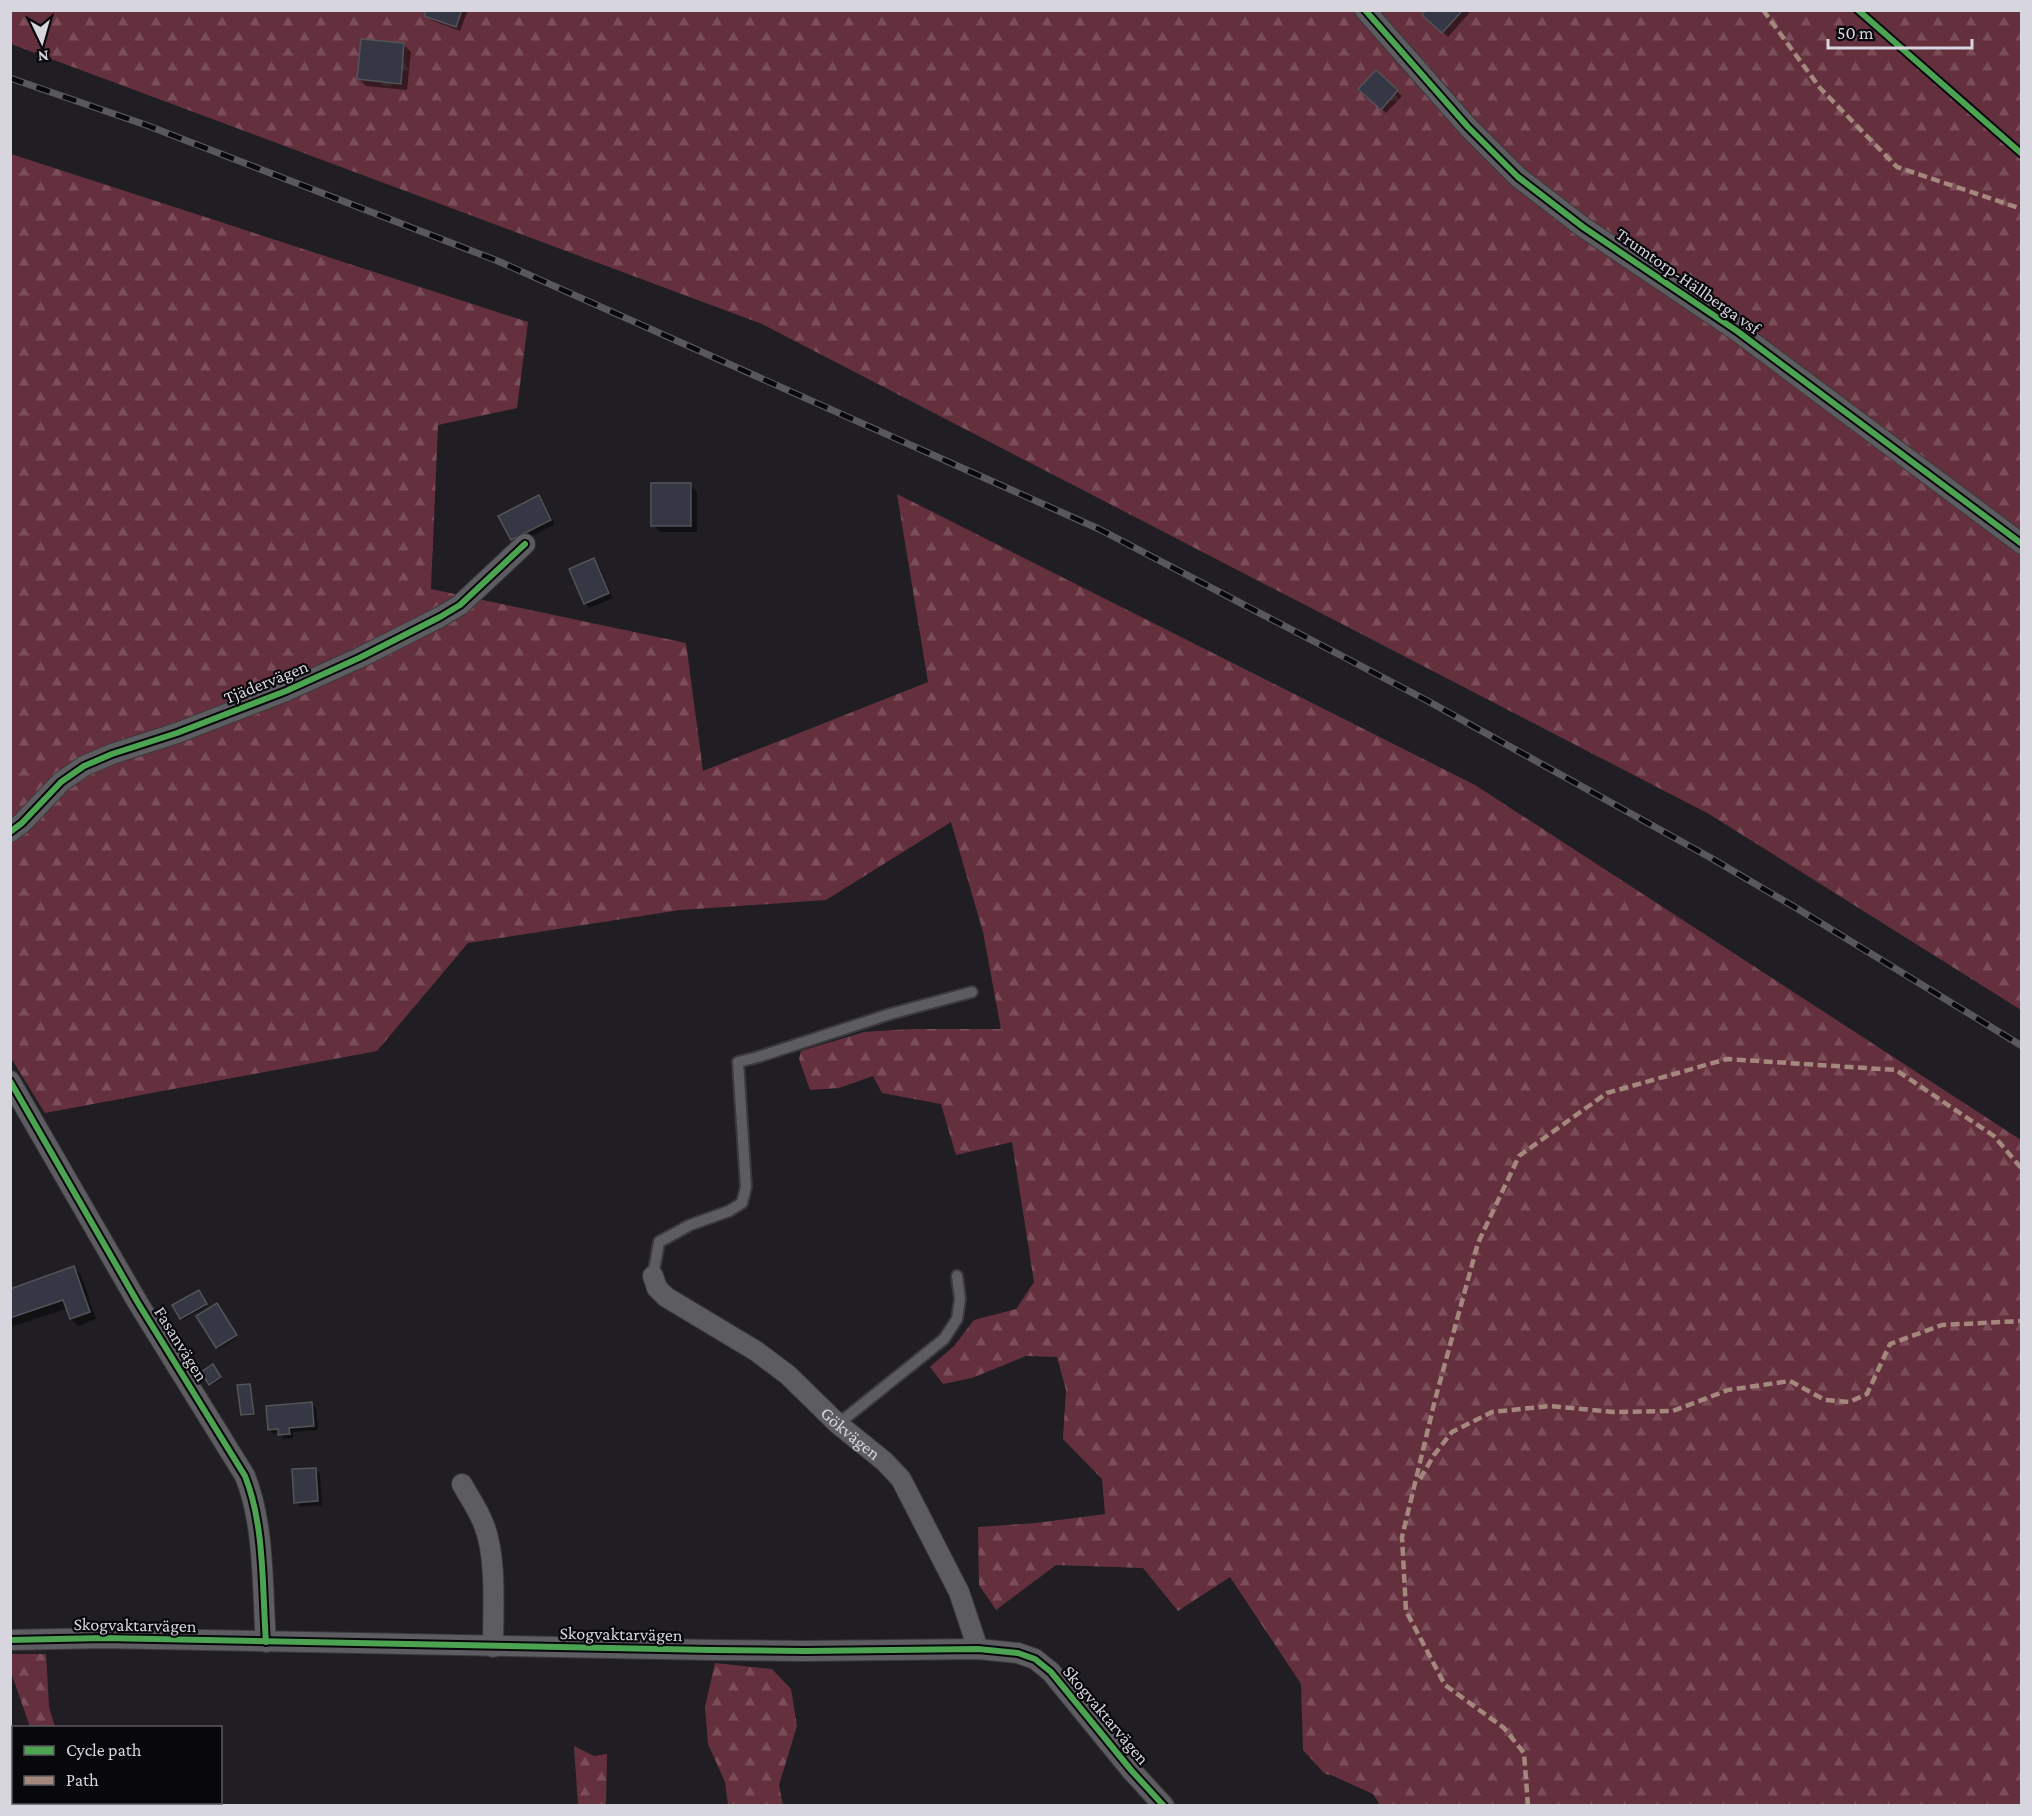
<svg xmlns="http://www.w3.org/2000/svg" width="2032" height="1816" viewBox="0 0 2032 1816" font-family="'Crimson Pro',serif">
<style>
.forest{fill:url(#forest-firs)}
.shadow{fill:#0007}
.building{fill:#353844;stroke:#535358;stroke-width:1.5}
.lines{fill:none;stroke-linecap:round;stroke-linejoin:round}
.lane-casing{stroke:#3b393e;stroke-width:14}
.street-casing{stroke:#3b393e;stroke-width:22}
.lane{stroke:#5d5c60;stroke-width:10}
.street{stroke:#5d5c60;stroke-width:20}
.rail-casing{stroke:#59585c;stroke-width:7}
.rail{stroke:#08070b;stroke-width:4.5;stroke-dasharray:14;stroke-linecap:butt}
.quiet{stroke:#a5887d;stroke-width:4.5;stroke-dasharray:9 4.5;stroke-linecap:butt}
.cycleway-casing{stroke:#08070b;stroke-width:10}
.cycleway{stroke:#4ca352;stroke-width:6}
.labels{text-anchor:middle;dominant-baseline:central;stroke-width:4.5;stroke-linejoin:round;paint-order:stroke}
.street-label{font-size:18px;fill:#d7d5dd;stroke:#08070b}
</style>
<defs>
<pattern id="forest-firs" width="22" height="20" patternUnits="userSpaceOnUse" patternTransform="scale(1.5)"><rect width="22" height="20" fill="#65303e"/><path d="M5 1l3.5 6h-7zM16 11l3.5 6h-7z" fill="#7a4d59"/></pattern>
</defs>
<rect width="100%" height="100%" fill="#201e23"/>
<g class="forest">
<polygon points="10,11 2021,11 2021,1010 1709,814 762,324 11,44"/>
<polygon points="11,154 528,322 517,408 438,425 431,589 686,643 703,771 928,682 897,494 1475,785 2021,1140 2021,1805 1380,1805 1373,1794 1331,1775 1325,1774 1303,1750 1301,1684 1230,1577 1178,1611 1143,1568 1056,1565 996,1610 979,1585 978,1527 1036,1523 1105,1514 1102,1479 1063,1439 1066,1390 1057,1357 1026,1356 972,1378 943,1384 930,1367 954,1346 974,1320 1016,1309 1034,1282 1012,1142 956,1155 941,1104 882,1093 873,1076 839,1088 810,1090 799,1059 801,1051 864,1032 910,1029 1001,1029 983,932 951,822 826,900 680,910 468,943 377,1051 45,1113 11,1058"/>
<polygon points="11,1654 46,1654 49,1707 55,1727 30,1727 11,1672"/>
<polygon points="715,1663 772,1669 791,1689 797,1726 779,1785 783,1805 728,1805 725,1782 708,1744 705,1707"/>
<polygon points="574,1746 594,1756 607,1754 606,1805 578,1805"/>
<polygon points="30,1802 76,1803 77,1805 29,1805"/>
</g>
<g class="shadow">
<polygon points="428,10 468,10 460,31 431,20 426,15"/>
<polygon points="1428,10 1469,10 1470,12 1448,37 1424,15"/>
<polygon points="404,45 411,52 407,90 366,86 359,79"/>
<polygon points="1376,72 1402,96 1386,113 1360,89"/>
<polygon points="690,485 697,492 697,532 660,532 653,525"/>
<polygon points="538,497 543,501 555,524 516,544 512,540 500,517"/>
<polygon points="594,560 598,564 613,598 589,608 585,603"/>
<polygon points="74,1268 81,1275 96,1319 78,1326 71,1318 68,1308 14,1326 10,1323 10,1290"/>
<polygon points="200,1293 207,1306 183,1320 181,1318"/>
<polygon points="219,1306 237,1337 219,1349 217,1347"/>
<polygon points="215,1368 222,1379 212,1385 210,1384"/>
<polygon points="249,1385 251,1387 255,1415 244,1416 242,1415"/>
<polygon points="311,1404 316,1408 318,1430 293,1432 293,1438 284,1439 280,1434 274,1434 269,1430"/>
<polygon points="315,1469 320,1474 322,1505 300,1507 296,1502"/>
</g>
<g class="building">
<polygon points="426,10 462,10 456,27 424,16"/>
<polygon points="1426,10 1463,10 1442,33 1422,15"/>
<polygon points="361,39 404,43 401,84 357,79"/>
<polygon points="1376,70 1398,90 1381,110 1358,89"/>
<rect x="651" y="483" width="40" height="43"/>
<polygon points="539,495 551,520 511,540 498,516"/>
<polygon points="594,558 609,593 584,604 569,569"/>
<polygon points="74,1266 90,1312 70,1319 63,1300 10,1318 10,1289"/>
<polygon points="199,1290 207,1304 180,1319 172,1305"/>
<polygon points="217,1303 237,1335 216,1348 196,1316"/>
<polygon points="213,1364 221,1377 209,1385 201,1372"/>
<polygon points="250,1384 254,1414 241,1415 237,1385"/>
<polygon points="312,1402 314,1426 289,1428 290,1434 278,1435 278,1429 268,1430 266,1406"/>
<polygon points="316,1468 318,1501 294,1503 292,1469"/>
</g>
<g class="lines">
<g class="lane-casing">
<g id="lane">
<polyline points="653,1276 659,1242 690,1225 729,1211 742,1203 746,1187 738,1062 758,1057 890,1014 972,992"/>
<polyline points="838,1424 944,1339 957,1319 960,1299 957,1276"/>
</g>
</g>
<g class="street-casing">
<g id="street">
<polyline points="1365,10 1468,127 1518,177 1583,227 1737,331 2022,544"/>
<polyline points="10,832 22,823 61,782 84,766 112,754 177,733 286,691 359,658 440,617 460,605 525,544"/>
<path d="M 10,1081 L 138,1303 L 245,1476 C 265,1526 262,1588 266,1642"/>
<path id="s1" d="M 653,1276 L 657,1288 L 666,1297 L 756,1351 L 788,1375 L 838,1424 L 884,1461 L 901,1479 L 959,1592 L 978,1649"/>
<path d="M 462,1484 C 469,1497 479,1511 484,1525 C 497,1557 493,1612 493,1647"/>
<polyline points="10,1640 104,1638 711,1650 805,1651 978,1649 1018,1653 1035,1659 1051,1672 1131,1770 1164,1806"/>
</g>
</g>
<use href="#lane" class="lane"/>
<use href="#street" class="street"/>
<g class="rail-casing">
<polyline id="rail" points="10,78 146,125 498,261 1099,529 1426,700 1711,858 1798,909 2022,1046"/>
</g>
<use href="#rail" class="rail"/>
<g class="quiet">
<polyline points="1763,10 1820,88 1897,167 2022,209"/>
<polyline points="1420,1479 1434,1455 1452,1432 1492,1412 1550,1406 1613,1412 1673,1411 1728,1390 1790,1381 1825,1400 1849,1402 1867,1394 1890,1344 1942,1325 2022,1321"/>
<polyline points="1528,1806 1524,1753 1504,1728 1445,1685 1406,1611 1402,1537 1435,1400 1478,1243 1519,1156 1607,1093 1727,1059 1896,1070 1994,1136 2022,1169"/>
</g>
<g class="cycleway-casing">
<g id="cycleway">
<polyline points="1365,10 1468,127 1518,177 1583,227 1737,331 2022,544"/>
<polyline points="1858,10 2022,154"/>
<polyline points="10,832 22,823 61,782 84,766 112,754 177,733 286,691 359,658 440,617 460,605 525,544"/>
<path d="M 10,1081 L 138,1303 L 245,1476 C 265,1526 262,1588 266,1642"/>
<polyline points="10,1640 104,1638 711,1650 805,1651 978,1649 1018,1653 1035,1659 1051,1672 1131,1770 1164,1806"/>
</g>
</g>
<use href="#cycleway" class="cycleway"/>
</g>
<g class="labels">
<g class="street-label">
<text transform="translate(1688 281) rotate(35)">Trumtorp-Hällberga vsf</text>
<text transform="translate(266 682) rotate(-22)">Tjädervägen</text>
<text transform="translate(181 1344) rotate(58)">Fasanvägen</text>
<text stroke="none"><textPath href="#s1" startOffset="256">Gökvägen</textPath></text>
<text transform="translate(135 1625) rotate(1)">Skogvaktarvägen</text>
<text transform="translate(621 1634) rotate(1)">Skogvaktarvägen</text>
<text transform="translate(1106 1715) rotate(50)">Skogvaktarvägen</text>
</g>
</g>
<rect width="2032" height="1816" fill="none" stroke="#d7d5dd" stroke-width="24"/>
<rect x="12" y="1726" width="210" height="78" fill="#08070b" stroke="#5b595f" stroke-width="1.5"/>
<rect x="24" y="1746" width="30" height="9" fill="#4ca352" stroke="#5b595f" stroke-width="1.5"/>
<text x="66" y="1756" font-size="18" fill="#d7d5dd">Cycle path</text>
<rect x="24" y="1776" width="30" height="9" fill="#a5887d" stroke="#5b595f" stroke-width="1.5"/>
<text x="66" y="1786" font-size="18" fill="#d7d5dd">Path</text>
<g transform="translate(42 42) rotate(175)" stroke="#08070b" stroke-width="4.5" paint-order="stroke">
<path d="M0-4.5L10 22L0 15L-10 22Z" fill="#d7d5dd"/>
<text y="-9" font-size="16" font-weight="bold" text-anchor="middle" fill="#d7d5dd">N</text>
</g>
<path d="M1828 39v9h144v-9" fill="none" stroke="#d7d5dd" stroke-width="3"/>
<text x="1837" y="39" font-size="18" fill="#d7d5dd" stroke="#08070b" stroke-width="4.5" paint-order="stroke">50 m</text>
</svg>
